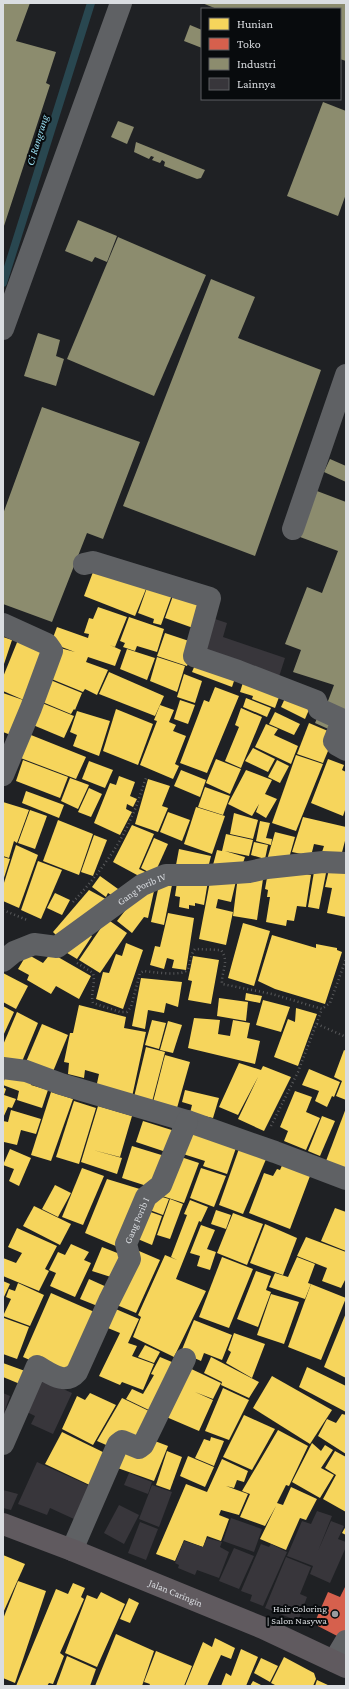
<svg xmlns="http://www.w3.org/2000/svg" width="349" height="1689" viewBox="0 0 349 1689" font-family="'Crimson Pro',serif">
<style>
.homes{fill:#f6d55c}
.shops{fill:#d6604d}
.industry{fill:#8c8c6e}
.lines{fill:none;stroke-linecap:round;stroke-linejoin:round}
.stream{stroke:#294750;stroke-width:8}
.building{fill:#38363b}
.path{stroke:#595a5c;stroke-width:2.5;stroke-dasharray:1 3;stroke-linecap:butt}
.minor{stroke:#5f6164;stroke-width:22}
.major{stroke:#605a5f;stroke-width:22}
.poi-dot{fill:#999b9f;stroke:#080b0d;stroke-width:1.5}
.labels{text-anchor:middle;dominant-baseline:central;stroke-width:4;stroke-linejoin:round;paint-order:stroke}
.street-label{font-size:10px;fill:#dadde1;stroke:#080b0d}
.poi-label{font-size:10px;fill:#dadde1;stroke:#080b0d;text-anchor:end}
.water-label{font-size:11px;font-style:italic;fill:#96d9ec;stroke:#080b0d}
</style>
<rect width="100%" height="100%" fill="#1f2124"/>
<g class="homes">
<polygon points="96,564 148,584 135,616 84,596"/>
<polygon points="149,582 173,592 161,625 153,623 154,619 138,613"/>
<polygon points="174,593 206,604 196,629 165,618"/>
<polygon points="98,607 127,617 115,647 110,645 121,650 115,666 88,657 86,662 108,670 97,695 85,689 83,692 49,678 60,648 75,652 51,643 57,627 88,638 89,634 84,633 89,618 93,619"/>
<polygon points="129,617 164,629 157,652 137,646 135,651 123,647 125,643 120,641"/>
<polygon points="165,633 195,643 187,666 157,656"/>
<polygon points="20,635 50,647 26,701 3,691 3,677"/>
<polygon points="3,637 12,640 3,667"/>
<polygon points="127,649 155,658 147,680 120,669"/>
<polygon points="157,657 185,666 177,692 150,681"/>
<polygon points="197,660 236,675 232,687 192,672"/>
<polygon points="109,672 164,696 155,716 99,694"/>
<polygon points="184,674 202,681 195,703 177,697"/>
<polygon points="245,676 282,689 275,708 252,699 253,696 240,692"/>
<polygon points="48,679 82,693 75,710 74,709 71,714 40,701"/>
<polygon points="215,687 239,696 207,773 180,763 204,700 209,702"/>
<polygon points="3,693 29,702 16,737 3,732"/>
<polygon points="287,694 311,705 305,719 281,707"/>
<polygon points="246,698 271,708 267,717 243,707"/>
<polygon points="180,700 195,705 188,724 174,719"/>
<polygon points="42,703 74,716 64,738 33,725"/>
<polygon points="160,705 174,710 169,722 176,725 173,731 186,736 175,764 179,766 173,779 140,765 157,721 154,720"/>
<polygon points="241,708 262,717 241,768 225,761 239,727 235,725"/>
<polygon points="116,709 153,724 138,765 103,751"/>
<polygon points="77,711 110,721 99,756 73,746 77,735 70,732"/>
<polygon points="275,712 300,724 294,735 269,724"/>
<polygon points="309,723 335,734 323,763 297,754"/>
<polygon points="266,724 278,729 274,735 298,746 291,764 255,747"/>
<polygon points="26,733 86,757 76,779 18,757"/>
<polygon points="253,748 275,759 268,772 245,761"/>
<polygon points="296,755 323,764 296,831 272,823"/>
<polygon points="216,759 241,769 230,794 206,783"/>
<polygon points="328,759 344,765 342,770 346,772 346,807 343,816 311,803"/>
<polygon points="23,760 68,777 60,798 16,781"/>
<polygon points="277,760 289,766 280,783 268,777"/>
<polygon points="89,761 113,770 105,788 82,779"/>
<polygon points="181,770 206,780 200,797 174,786"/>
<polygon points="246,770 272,780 265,794 277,799 266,818 256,812 259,804 252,816 228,804"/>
<polygon points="119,776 135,782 130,796 137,799 133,807 127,804 126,809 132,812 120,835 94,823 110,783 116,785"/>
<polygon points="70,778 89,785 78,809 61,801"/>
<polygon points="148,779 170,786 162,806 168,808 158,832 135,824"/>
<polygon points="205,787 230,796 223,815 198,807"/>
<polygon points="89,788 102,794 91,817 78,812"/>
<polygon points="26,791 64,805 59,818 22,803"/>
<polygon points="3,802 29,810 17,843 14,841 9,858 3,856"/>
<polygon points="196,807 225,816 212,854 184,844"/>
<polygon points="30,810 47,816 35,849 18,843"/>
<polygon points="168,812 190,820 182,841 160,832"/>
<polygon points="234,813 258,820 253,839 230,834"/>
<polygon points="303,817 346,827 346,837 340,860 321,855 324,846 314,844 311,856 292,852"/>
<polygon points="58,820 93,834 79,875 43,861"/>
<polygon points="260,821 270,823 266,838 272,839 271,845 256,841"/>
<polygon points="132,825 154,834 139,869 154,876 150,882 113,862"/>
<polygon points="275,832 295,837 287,865 267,860"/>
<polygon points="226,834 253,840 249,856 225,851 245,857 240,872 213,865 217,850 222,851"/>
<polygon points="94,835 107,840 93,876 81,872"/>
<polygon points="154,838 168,844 154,875 141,868"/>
<polygon points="254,842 268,845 265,859 251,855"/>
<polygon points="16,845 38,855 19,908 3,901 3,886"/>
<polygon points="179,849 211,856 207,872 176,865"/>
<polygon points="3,857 10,859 3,881"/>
<polygon points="38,861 62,870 41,919 21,910"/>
<polygon points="330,865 346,868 346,917 327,913 332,888 325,887"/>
<polygon points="315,866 327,868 319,909 308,907"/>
<polygon points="284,870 311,875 306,907 297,906 294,921 287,920 286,926 266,922 270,897 267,897 268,890 265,889 268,872"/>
<polygon points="100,876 125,894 119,900 108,893 106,897 92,887"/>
<polygon points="178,876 208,881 204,905 195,903 195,906 189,905 189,909 179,907 180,897 175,896"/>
<polygon points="211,876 236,881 231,902 218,899 216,908 233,912 226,945 199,939"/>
<polygon points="238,876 263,879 257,920 233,916"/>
<polygon points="173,880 164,925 151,922 159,885"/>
<polygon points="142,889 154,891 148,918 144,917 132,933 117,921"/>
<polygon points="89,890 113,903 62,941 53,932"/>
<polygon points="55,893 70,900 62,915 47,908"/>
<polygon points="168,913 194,918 186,970 172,968 174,960 167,958 164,969 150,965 155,946 160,947"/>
<polygon points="107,919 127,933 100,973 79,960"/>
<polygon points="243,923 270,931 254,986 228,978"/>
<polygon points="85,931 92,936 77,959 59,948"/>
<polygon points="272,935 316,948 316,944 337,948 337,950 342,952 325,1004 275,989 258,981"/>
<polygon points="126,943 143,950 123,1009 96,999 103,972 109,973 116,954 122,956"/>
<polygon points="51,953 91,976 79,999 56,986 51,994 27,980 29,975 18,969 27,954 43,963"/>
<polygon points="193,956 219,960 211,1004 188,1000 192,981 188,980"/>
<polygon points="3,973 28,986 16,1009 3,1002"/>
<polygon points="141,978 182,982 178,1007 166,1003 164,1013 148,1010 145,1029 132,1026"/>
<polygon points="246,993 262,996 260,1003 245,1000"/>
<polygon points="219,998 248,1002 246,1021 217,1016"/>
<polygon points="263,1000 290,1007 281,1032 256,1025"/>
<polygon points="79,1005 126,1017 124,1028 146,1032 132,1097 96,1088 99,1074 85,1070 84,1078 68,1074 69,1063 64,1062 70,1033 73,1033"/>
<polygon points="3,1006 14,1012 3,1036"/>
<polygon points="296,1008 317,1014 298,1066 274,1057 288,1019 295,1022"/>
<polygon points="17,1012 38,1023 21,1064 3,1061 3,1045"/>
<polygon points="194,1018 220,1020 218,1034 230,1036 233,1020 250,1023 247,1038 260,1041 255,1064 188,1048"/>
<polygon points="152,1020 166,1023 159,1049 145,1045"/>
<polygon points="168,1021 182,1025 173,1053 160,1050"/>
<polygon points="42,1024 68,1035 52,1074 26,1062"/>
<polygon points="146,1047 165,1052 152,1102 134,1097"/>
<polygon points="344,1050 346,1051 346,1100 336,1096 342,1081 334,1077"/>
<polygon points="165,1055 190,1062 177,1108 153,1102"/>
<polygon points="239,1063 261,1070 263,1066 291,1077 264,1131 238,1119 258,1077 238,1115 219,1107"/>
<polygon points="7,1069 34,1077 31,1085 48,1090 42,1108 17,1100 19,1091 3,1085"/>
<polygon points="309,1069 340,1082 334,1097 332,1096 327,1107 315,1101 319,1091 302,1085"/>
<polygon points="3,1087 6,1089 4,1095 16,1099 12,1108 8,1107 3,1118"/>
<polygon points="185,1090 219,1098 213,1118 190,1113 192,1105 182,1102"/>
<polygon points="295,1091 312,1097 306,1112 320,1118 306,1150 284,1141 288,1131 280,1127"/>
<polygon points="51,1092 73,1099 51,1161 31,1155"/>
<polygon points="74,1101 96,1108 79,1164 56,1157"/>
<polygon points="98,1106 132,1116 120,1157 93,1150 122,1158 117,1174 81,1162"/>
<polygon points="346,1108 346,1169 326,1161"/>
<polygon points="11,1110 41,1119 36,1134 21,1130 17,1145 4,1142 3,1145 3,1121 8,1122"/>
<polygon points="322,1116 335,1121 320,1156 308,1151"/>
<polygon points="143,1121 178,1132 169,1153 136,1142"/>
<polygon points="191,1126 238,1142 227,1174 203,1166 205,1161 180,1153"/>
<polygon points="241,1143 269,1152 243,1214 219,1205"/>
<polygon points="132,1146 168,1157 153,1188 122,1178"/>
<polygon points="10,1149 31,1158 19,1186 9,1181 14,1169 3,1165"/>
<polygon points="175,1155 199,1163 184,1203 159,1195"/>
<polygon points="284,1161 310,1176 290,1229 249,1213 264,1173 273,1176 277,1169 280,1170"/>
<polygon points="82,1168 104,1176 83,1225 62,1217"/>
<polygon points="201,1168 226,1176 214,1207 190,1198"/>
<polygon points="107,1179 143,1190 118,1247 85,1233"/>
<polygon points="55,1185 71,1193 58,1217 42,1209"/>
<polygon points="152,1194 169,1199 163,1215 147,1209"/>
<polygon points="170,1199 183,1204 170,1239 157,1235"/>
<polygon points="190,1200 208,1207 201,1222 199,1221 176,1279 206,1291 174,1357 133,1337 141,1317 138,1315 165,1255 177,1260 171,1257 187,1215 184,1214"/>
<polygon points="34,1206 71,1224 60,1245 23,1226"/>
<polygon points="335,1208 346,1212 346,1251 321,1241"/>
<polygon points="142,1209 162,1216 152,1245 133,1237"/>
<polygon points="216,1210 231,1215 226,1229 211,1224"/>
<polygon points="233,1213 263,1224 247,1265 217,1253"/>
<polygon points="265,1224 297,1238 283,1275 250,1263"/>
<polygon points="201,1225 215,1230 207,1249 216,1252 210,1270 197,1266 200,1256 190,1253"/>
<polygon points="17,1228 57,1246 45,1269 49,1271 39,1291 3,1276 3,1258 16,1263 22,1253 8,1247"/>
<polygon points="306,1237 346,1252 346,1278 341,1288 322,1281 327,1268 297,1256"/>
<polygon points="71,1244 89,1252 84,1260 91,1263 75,1297 50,1286 56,1273 49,1270 58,1252 65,1255"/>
<polygon points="102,1247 125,1256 114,1278 92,1271"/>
<polygon points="139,1251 160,1260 136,1313 112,1303"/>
<polygon points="222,1257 253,1269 229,1328 199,1317"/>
<polygon points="297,1257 315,1264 308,1283 311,1284 305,1299 269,1287 275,1273 288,1277"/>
<polygon points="256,1271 271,1276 266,1290 271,1292 258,1327 237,1319"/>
<polygon points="89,1279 109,1288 100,1307 80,1299"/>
<polygon points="3,1281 10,1284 3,1299"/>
<polygon points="18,1283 44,1295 30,1326 3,1316 11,1299 6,1297 9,1289 15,1291"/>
<polygon points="311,1284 346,1298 321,1360 288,1347"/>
<polygon points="51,1293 99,1314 68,1377 23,1357"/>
<polygon points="271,1294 299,1302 284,1344 257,1335"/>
<polygon points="111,1307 139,1319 128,1343 137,1346 132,1356 154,1364 143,1390 122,1382 120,1385 99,1376 120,1333 103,1326"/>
<polygon points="346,1313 346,1378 324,1367"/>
<polygon points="4,1318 29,1327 17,1359 3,1354"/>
<polygon points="194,1320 232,1335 222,1360 204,1353 201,1361 181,1352"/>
<polygon points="234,1333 265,1344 252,1378 226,1363 231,1352 228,1350"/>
<polygon points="145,1345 160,1352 154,1363 138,1357"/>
<polygon points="160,1357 179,1365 155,1413 126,1399 132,1389 143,1394 154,1375 151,1374"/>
<polygon points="211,1357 259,1382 249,1398 221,1385 222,1382 204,1373"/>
<polygon points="3,1363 25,1371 20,1384 3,1377"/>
<polygon points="185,1366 221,1383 213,1399 195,1392 213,1400 199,1431 164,1416"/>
<polygon points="307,1367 346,1386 346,1412 299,1387"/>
<polygon points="272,1376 332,1410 310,1444 253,1408"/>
<polygon points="223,1388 249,1400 229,1440 205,1431"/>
<polygon points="90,1393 116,1405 93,1445 62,1429 77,1396 85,1400"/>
<polygon points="122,1398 149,1411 147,1430 113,1448 97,1441"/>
<polygon points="342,1414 346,1415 346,1454 318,1436 327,1419 336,1423"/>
<polygon points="244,1415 275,1429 252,1470 223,1457"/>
<polygon points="278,1430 308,1446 289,1486 286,1485 277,1503 283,1505 291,1487 317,1499 306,1520 300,1518 286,1550 260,1539 276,1506 265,1526 240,1517 250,1494 242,1491"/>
<polygon points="62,1432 113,1457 96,1488 45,1464"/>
<polygon points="211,1437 224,1441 214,1466 195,1458 204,1439 210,1441"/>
<polygon points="147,1438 168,1446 154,1481 112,1466 122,1442"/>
<polygon points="312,1443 321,1451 325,1445 333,1450 321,1468 334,1475 320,1498 292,1482"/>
<polygon points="167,1451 182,1457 170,1490 156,1485"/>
<polygon points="335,1451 346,1457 346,1512 323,1499 336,1475 325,1468"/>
<polygon points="188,1456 214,1467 205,1487 180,1476"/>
<polygon points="222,1459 248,1471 244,1482 237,1480 234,1488 226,1486 248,1494 239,1515 221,1510 219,1515 229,1519 221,1541 207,1536 203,1547 184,1540 175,1561 156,1554 186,1484 207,1492"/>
<polygon points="346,1526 346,1535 342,1533"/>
<polygon points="3,1555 25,1564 3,1613"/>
<polygon points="18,1581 46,1591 15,1683 3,1678 3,1619"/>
<polygon points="73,1583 85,1588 81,1597 84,1599 60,1653 64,1656 53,1684 49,1683 47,1686 16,1686 56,1589 68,1594"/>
<polygon points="101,1592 125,1604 97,1667 65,1653 87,1595 97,1599"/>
<polygon points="129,1598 139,1603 130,1623 120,1619"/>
<polygon points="116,1634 154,1651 142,1686 95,1686"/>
<polygon points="215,1638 235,1648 231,1659 221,1655 207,1686 185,1686 203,1642 212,1647"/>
<polygon points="241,1649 258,1657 246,1686 221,1686 226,1673 231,1676"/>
<polygon points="156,1651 192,1666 184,1686 149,1686 150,1684 144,1682"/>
<polygon points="67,1656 96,1669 90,1686 56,1686"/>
<polygon points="284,1657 314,1673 316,1679 313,1686 277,1686 271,1683"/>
<polygon points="261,1658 278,1666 270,1682 254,1673"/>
<polygon points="317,1680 330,1686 315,1686"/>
<polygon points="253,1681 263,1686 250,1686"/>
</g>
<polygon class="shops" points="346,1585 346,1634 343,1639 314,1624 328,1592 340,1597"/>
<g class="industry">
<polygon points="3,3 30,3 16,41 56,52 46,83 50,85 3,229"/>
<polygon points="202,3 346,3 346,61 340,59 340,9 217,9"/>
<polygon points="190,25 202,30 202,48 184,41"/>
<polygon points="323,102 346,111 346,194 338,216 287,196"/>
<polygon points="118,121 134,127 127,144 111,137"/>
<polygon points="136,142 205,170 201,178 197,179 164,166 165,162 162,160 160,163 152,160 154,157 151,156 149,159 134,152"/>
<polygon points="78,220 117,236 107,262 95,257 92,262 65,251"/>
<polygon points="118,237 206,275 154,396 67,359"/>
<polygon points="211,279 255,297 238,338 321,370 255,556 123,506"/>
<polygon points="38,333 60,340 56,356 64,359 56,386 24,376"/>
<polygon points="42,407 140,442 103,539 87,533 52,622 3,604 3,514"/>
<polygon points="330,459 346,466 346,482 324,472"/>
<polygon points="317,491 346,502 346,716 325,709 334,685 293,672 301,650 285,644 307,587 322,593 338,551 300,537"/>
<polygon points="319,714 335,732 315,723"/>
</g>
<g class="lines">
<polyline class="stream" points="3,283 91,3"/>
</g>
<g class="building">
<polygon points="209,617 227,623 223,637 285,658 278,680 197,653"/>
<polygon points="41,1379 72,1393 53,1434 31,1424 35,1416 25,1411"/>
<polygon points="3,1393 10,1396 5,1410 10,1412 3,1431"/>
<polygon points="37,1462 90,1486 74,1519 50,1508 47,1515 18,1504"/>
<polygon points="129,1473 152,1482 148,1494 124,1485"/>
<polygon points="152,1485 172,1492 159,1527 139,1519"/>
<polygon points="3,1490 18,1494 11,1510 3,1508"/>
<polygon points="119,1505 139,1515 124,1544 104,1533"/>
<polygon points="317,1511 332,1516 318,1551 331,1521 344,1526 338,1539 346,1542 346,1547 330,1583 310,1574 313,1566 287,1556 302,1521 311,1524"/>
<polygon points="231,1518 262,1529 254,1552 223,1541"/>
<polygon points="140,1522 158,1529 146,1560 128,1553"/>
<polygon points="207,1538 222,1542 220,1547 229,1552 219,1578 197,1570 195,1575 178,1568 179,1565 175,1563 184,1541 203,1547"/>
<polygon points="261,1544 269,1547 271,1544 287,1552 263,1606 250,1601 252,1595 241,1591"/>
<polygon points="234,1548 254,1556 239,1589 219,1581"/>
<polygon points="286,1557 311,1567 300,1594 307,1597 298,1621 265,1608"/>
</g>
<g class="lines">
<g class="path">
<path d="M 73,902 C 96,877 119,848 132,816 C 138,804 141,791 146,778"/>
<polyline points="3,910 27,920"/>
<path d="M 77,963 L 93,973 C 96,984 90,993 93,1003 L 120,1012 L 127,1012 L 131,1007 L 140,973 L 144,971 C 152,972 184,977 188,969 C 191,962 190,955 195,949 L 221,950 C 230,962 221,972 222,984 L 272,994 L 322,1009 L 330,1003 L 346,959"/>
<polyline points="317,1024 346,1037"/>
<polyline points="271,1126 298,1072 322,1009"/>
</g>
<g class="minor">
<polyline points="3,329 121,3"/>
<polyline points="293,529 346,375"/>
<polyline points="84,564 93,562 210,598 194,656 238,671 316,701 319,709 341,719 342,721 334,741 337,745 346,750"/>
<polyline points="3,624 47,644 52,651 31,708 3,775"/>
<path id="s1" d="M 3,961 L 14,952 L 34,944 L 57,947 L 142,885 L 166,875 L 206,875 L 249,872 L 267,868 L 323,862 L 346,863"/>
<polyline points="3,1068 26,1071 61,1084 187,1121 275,1152 346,1179"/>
<path id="s2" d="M 3,1444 L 37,1366 C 50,1373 65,1386 77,1372 L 109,1301 L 130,1259 L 126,1244 L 129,1237 L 146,1197 L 161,1185 L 187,1121"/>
<polyline points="72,1550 118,1444 122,1441 139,1448 143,1445 185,1359"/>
<polyline points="334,1661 346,1641"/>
</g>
<path class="major" id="s3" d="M 3,1524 L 72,1550 L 263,1628 L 346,1667"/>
</g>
<circle class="poi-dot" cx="335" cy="1614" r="4"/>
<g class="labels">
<g class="street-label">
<text stroke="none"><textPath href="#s1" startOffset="162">Gang Porib IV</textPath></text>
<text stroke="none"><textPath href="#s2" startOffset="296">Gang Porib I</textPath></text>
<text stroke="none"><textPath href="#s3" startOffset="186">Jalan Caringin</textPath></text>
</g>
<g class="poi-label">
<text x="327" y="1608">Hair Coloring<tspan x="327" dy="12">| Salon Nasywa</tspan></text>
</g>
<g class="water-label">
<text transform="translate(37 140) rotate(-73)">Ci Rangrang</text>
</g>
</g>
<rect width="349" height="1689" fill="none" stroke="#dadde1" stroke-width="8"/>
<rect x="201" y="8" width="140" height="92" fill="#080b0d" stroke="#5c5f62"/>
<rect x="209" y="18" width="20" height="12" fill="#f6d55c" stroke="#5c5f62"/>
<text x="237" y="28" font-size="12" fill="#dadde1">Hunian</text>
<rect x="209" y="38" width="20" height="12" fill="#d6604d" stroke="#5c5f62"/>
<text x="237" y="48" font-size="12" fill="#dadde1">Toko</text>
<rect x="209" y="58" width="20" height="12" fill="#8c8c6e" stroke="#5c5f62"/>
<text x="237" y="68" font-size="12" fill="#dadde1">Industri</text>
<rect x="209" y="78" width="20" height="12" fill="#38363b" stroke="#5c5f62"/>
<text x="237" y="88" font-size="12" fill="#dadde1">Lainnya</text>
</svg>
